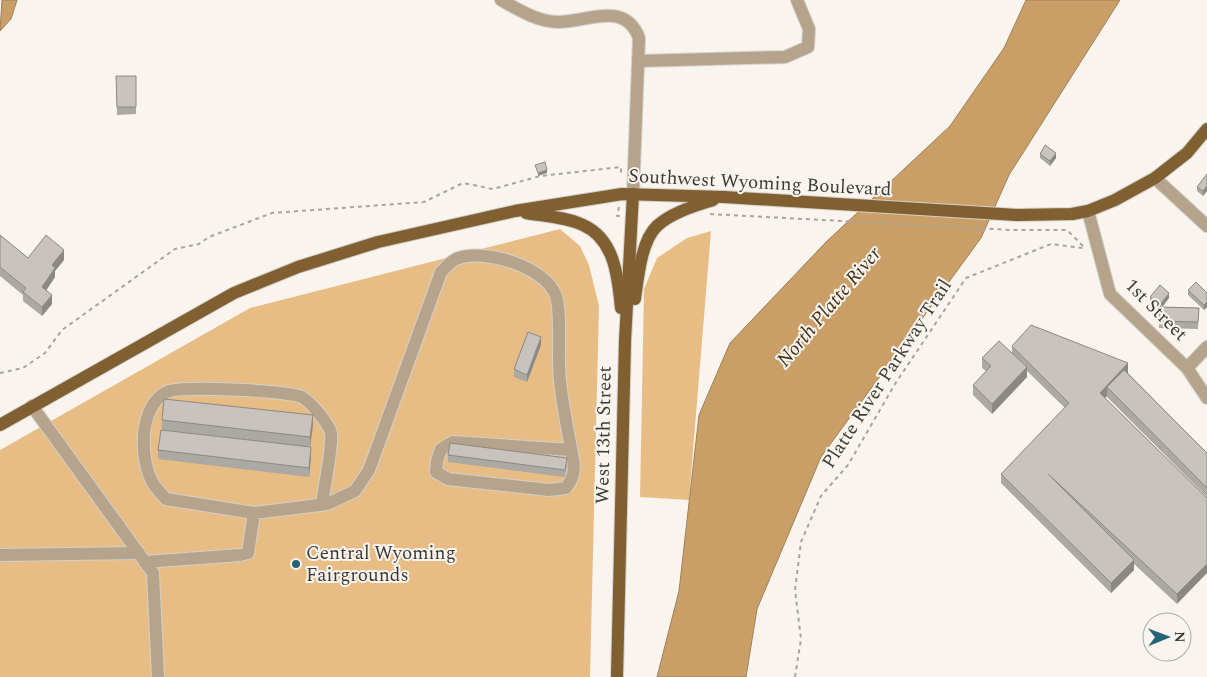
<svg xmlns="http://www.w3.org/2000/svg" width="1207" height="677" viewBox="0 0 1207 677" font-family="Spectral,serif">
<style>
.green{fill:#e8bd85}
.water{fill:#ca9f67;stroke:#9f8159}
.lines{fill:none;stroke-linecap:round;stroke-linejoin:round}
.minor-casing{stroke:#d3d0ca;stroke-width:14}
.major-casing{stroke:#d3d0ca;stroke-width:14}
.path{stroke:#a7a49f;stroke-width:2;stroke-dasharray:4 4;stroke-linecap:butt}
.minor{stroke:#b6a38b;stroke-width:12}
.major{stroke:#805f31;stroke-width:12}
.wall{fill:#aca8a3}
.shaded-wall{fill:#8c8884}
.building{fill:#c8c3bd;stroke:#8c8884}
.poi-dot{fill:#246479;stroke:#f9f5ee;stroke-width:2}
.labels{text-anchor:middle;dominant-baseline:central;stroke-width:4;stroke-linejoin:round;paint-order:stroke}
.street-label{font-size:19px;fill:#3c3a38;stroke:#f9f5ee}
.poi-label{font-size:19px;fill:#3c3a38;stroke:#f9f5ee;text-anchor:start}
.water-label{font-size:20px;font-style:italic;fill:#423016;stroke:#f9f5ee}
</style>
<rect width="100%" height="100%" fill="#f9f5ee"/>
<g class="green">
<polygon points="560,229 580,246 589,265 599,306 590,677 0,677 0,450 250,308"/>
<polygon points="711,231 689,500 640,497 644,289 657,258 687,238"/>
</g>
<g class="water">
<polygon points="2,0 17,0 11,19 0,31"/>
<polygon points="1026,0 1120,0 1009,175 981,238 821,457 757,609 746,677 657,677 679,591 699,415 730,343 826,242 950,126 1004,48"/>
</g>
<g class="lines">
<g class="minor-casing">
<g id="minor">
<path d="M 501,0 C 519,10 538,22 558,22 C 587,22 625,0 639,38 L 633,194"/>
<polyline points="638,61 785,57 808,47 809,29 797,0"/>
<polyline points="1155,178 1207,226"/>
<polyline points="1088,211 1110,294 1187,368 1207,398"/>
<polyline points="1187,368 1207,347"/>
<polyline points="32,406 153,573 158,677"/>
<path d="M 254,513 L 166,499 C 162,495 158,490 154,485 C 139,461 138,406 167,392 C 183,385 281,391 299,396 C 308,398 329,424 331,433 C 333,446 324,488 322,504"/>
<polyline points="0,555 139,553"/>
<path d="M 145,562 L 240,555 L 248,553 L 254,513 L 327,504 L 355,491 L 369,470 L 441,272 C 445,268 450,262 456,259 C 483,247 546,267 556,296 C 562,316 557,358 560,380 C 562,403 567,426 571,448 C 574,464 577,474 566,488 L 549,490 L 448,479 L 436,472 L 437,461 L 441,449 L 453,442 L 571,450"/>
</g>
</g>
<g class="major-casing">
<g id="major">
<path d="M 526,213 C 544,216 566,217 583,225 C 615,239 618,278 621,308"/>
<path d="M 635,299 C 638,278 641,241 657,226 C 672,212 695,206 713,200"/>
<polyline points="0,425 234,293 298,267 378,242 515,211 622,194 724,197 1017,215 1072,214 1088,211 1115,200 1155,178 1187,153 1207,129"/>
<polyline points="617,677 625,341 633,194"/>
</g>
</g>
<g class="path">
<polyline points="619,207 617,216 620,216"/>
<polyline points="710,214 1011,230 1067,230 1085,248"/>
<polyline points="0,373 23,368 45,353 62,330 175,249 199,244 209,237 272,213 424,202 463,183 493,189 540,176 621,167 621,175"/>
<polyline points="795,677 801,639 795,590 801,542 821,496 848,465 895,384 966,278 1051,244 1083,248"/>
</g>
<use href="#minor" class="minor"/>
<use href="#major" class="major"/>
</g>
<g class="wall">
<polygon points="116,76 136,76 136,114 117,115"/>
<polygon points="1040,154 1056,158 1050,166 1040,158"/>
<polygon points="1207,174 1207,191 1203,196 1197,191 1197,187"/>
<polygon points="0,235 28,258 64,260 55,271 55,277 46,290 52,304 42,316 23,301 23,295 0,276"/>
<polygon points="1188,290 1207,293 1207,307 1204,310 1188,295"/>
<polygon points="1150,297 1169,298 1162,307 1199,308 1198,329 1159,328 1160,310 1150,302"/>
<polygon points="541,345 527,382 514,377 514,369"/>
<polygon points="1012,346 1128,372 1128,373 1207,453 1207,497 1107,397 1107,396 1105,398 1207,498 1177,604 1134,564 1134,570 1111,593 1001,483 1001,474 1065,408 1027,371 1027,377 992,414 973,395 973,385 986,371 982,368 982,358 1012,353"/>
<polygon points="162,420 313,425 310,447 180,432 311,457 309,477 158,459 158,450 162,430"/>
<polygon points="448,455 567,465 565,477 448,462"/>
</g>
<g class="shaded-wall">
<polygon points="1056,153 1056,158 1050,166 1050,161"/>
<polygon points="547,170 547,173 538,176 538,173"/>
<polygon points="1207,186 1207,191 1203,196 1203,191"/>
<polygon points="64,250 64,260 55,271 55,277 42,297 42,287 52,265"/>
<polygon points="1169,293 1169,298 1160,310 1160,305"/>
<polygon points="52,295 52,304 42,316 42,307"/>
<polygon points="1207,302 1207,307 1204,310 1204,305"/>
<polygon points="541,337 541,345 527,382 527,375"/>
<polygon points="1128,363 1128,372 1111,391 1107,387 1107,396 1100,403 1100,393"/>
<polygon points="1027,367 1027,377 992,414 992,404"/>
<polygon points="313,415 313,425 310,447 310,437"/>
<polygon points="311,447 311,457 309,477 309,468"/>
<polygon points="1134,560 1134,570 1111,593 1111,583"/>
<polygon points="1207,564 1207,573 1177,604 1177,594"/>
</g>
<g class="building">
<polygon points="116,76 136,76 136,107 117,107"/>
<polygon points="1045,145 1056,153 1050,161 1040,154"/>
<polygon points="545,162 547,170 538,173 535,165"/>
<polygon points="1207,174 1207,186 1203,191 1197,187"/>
<polygon points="0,235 28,258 46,235 64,250 52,265 55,268 42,287 52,295 42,307 23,292 26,288 0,267"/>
<polygon points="1196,282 1207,293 1207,302 1204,305 1188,290"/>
<polygon points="1160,285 1169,293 1160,305 1150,297"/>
<polygon points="1160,307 1199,308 1198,322 1159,321"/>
<polygon points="1031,325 1128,363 1100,393 1207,498 1207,564 1177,594 1048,474 1134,560 1111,583 1001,474 1069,403 1012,346"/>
<polygon points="528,332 541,337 527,375 514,369"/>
<polygon points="999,341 1027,367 992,404 973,385 991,366 982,358"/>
<polygon points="1124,370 1207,453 1207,488 1107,387"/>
<polygon points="164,399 313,415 310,437 162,420"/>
<polygon points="161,430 311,447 309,468 158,450"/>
<polygon points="450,443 567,458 565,470 448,455"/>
</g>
<circle class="poi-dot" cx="296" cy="564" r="5"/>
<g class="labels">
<g class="street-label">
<text transform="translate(760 183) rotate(3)">Southwest Wyoming Boulevard</text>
<text transform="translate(1156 310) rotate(45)">1st Street</text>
<text transform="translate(887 374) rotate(-57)">Platte River Parkway Trail</text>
<text transform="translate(604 435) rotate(-89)">West 13th Street</text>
</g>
<g class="poi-label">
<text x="306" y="553">Central Wyoming<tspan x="306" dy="22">Fairgrounds</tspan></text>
</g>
<g class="water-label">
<text transform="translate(829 307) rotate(-50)">North Platte River</text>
</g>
</g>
<g transform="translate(1167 637) rotate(89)"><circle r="24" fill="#f9f5ee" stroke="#adaaa5"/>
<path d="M0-4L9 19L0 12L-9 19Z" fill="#246479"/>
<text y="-8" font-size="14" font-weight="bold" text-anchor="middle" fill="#3c3a38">N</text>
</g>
</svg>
